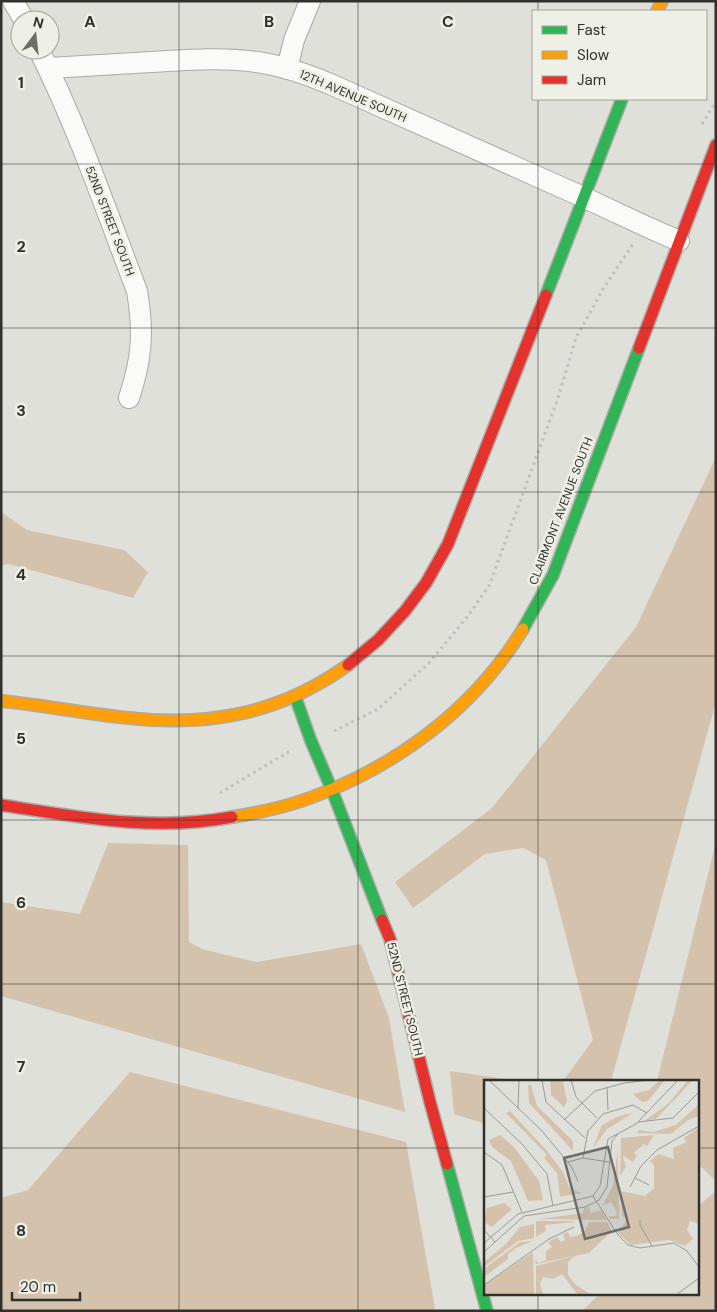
<svg xmlns="http://www.w3.org/2000/svg" width="717" height="1312" viewBox="0 0 717 1312" font-family="'DM Sans',sans-serif">
<style>
.forest{fill:#d5c2ad}
.lines{fill:none;stroke-linecap:round;stroke-linejoin:round}
.street-casing{stroke:#aaaaa6;stroke-width:22}
.fast-casing{stroke:#aaaaa6;stroke-width:14}
.slow-casing{stroke:#aaaaa6;stroke-width:14}
.jam-casing{stroke:#aaaaa6;stroke-width:14}
.path{stroke:#bfbfbd;stroke-width:3;stroke-dasharray:2.5 4;stroke-linecap:butt}
.street{stroke:#fafaf9;stroke-width:20}
.fast{stroke:#30b455;stroke-width:11}
.slow{stroke:#ff9f0a;stroke-width:11}
.jam{stroke:#e5322d;stroke-width:11}
.grid{fill:none;stroke:#30312d;stroke-width:1;stroke-opacity:0.55}
.labels{text-anchor:middle;dominant-baseline:central;stroke-width:5;stroke-linejoin:round;paint-order:stroke}
.street-label{font-size:12px;fill:#30312d;stroke:#eeefe5}
.inset-road{fill:none;stroke:#999a95;stroke-width:1}
.view{fill:#6d6e6a;fill-opacity:0.15;stroke:#6d6e6a;stroke-width:2.5}
.inset-edge{fill:none;stroke:#30312d;stroke-width:2.5}
.grid-label{font-size:16px;text-anchor:middle;font-weight:bold;fill:#30312d;stroke:#eeefe5;stroke-width:5;stroke-linejoin:round;paint-order:stroke}
</style>
<rect width="100%" height="100%" fill="#dfe0da"/>
<g class="forest">
<polygon points="716,457 716,702 611,1081 563,1081 593,1040 546,860 523,848 485,854 413,908 395,882 492,808 636,627"/>
<polygon points="1,512 27,530 124,550 148,572 133,598 9,564 1,565"/>
<polygon points="716,842 716,1181 698,1164 698,1081 657,1081"/>
<polygon points="108,843 188,845 189,942 202,949 256,962 361,944 389,1018 405,1112 1,996 1,902 80,914"/>
<polygon points="450,1071 519,1081 486,1081 486,1124 454,1114"/>
<polygon points="130,1072 406,1142 435,1308 432,1311 1,1311 1,1198 28,1190"/>
<polygon points="716,1191 716,1311 582,1311 601,1293 698,1293 698,1206"/>
</g>
<g class="lines">
<g class="street-casing">
<g id="street">
<polyline points="13,1 24,20"/>
<path d="M 39,50 C 78,128 106,210 137,291 C 144,332 142,359 129,398"/>
<path d="M 49,68 C 83,66 117,64 151,62 C 187,60 222,57 257,62 C 285,66 312,76 337,87 L 583,197 L 645,226 L 679,241"/>
<polyline points="287,69 294,40 310,1"/>
</g>
</g>
<g class="fast-casing">
<g id="fast">
<polyline points="546,295 622,99"/>
<polyline points="523,629 553,575 639,348"/>
<polyline points="295,696 311,741 332,790 382,920"/>
<polyline points="447,1164 487,1311"/>
</g>
</g>
<g class="slow-casing">
<g id="slow">
<polyline points="657,11 662,1"/>
<path d="M 1,701 C 44,705 86,714 129,718 C 210,727 281,713 348,665"/>
<path d="M 232,817 C 258,813 285,807 310,798 C 397,766 474,709 523,629"/>
</g>
</g>
<g class="jam-casing">
<g id="jam">
<polyline points="639,348 716,145"/>
<polyline points="348,665 378,640 405,611 426,583 448,544 546,295"/>
<path d="M 1,805 C 79,817 153,832 232,817"/>
<polyline points="382,920 390,939 430,1102 447,1164"/>
</g>
</g>
<g class="path">
<polyline points="702,124 716,101"/>
<polyline points="334,731 378,709 429,663 467,617 489,586 558,398 576,338 603,289 633,244"/>
<polyline points="220,793 290,751"/>
</g>
<use href="#street" class="street"/>
<use href="#fast" class="fast"/>
<use href="#slow" class="slow"/>
<use href="#jam" class="jam"/>
</g>
<path class="grid" d="M 179,1 L 179,1311M 358,1 L 358,1311M 538,1 L 538,11M 538,99 L 538,1081M 1,164 L 716,164M 1,328 L 716,328M 1,492 L 716,492M 1,656 L 716,656M 1,820 L 716,820M 1,984 L 716,984M 1,1148 L 486,1148M 698,1148 L 716,1148M 538,1293 L 538,1311"/>
<g class="labels">
<g class="street-label">
<text transform="translate(353 96) rotate(23)">12TH AVENUE SOUTH</text>
<text transform="translate(110 221) rotate(69)">52ND STREET SOUTH</text>
<text transform="translate(561 511) rotate(-69)">CLAIRMONT AVENUE SOUTH</text>
<text transform="translate(405 999) rotate(76)">52ND STREET SOUTH</text>
</g>
</g>
<g transform="translate(484 1080)">
<rect width="215" height="215" fill="#dfe0da"/>
<path d="M 66,0 L 79,0 L 83,22 L 80,27 L 67,15 ZM 176,0 L 181,0 L 164,21 L 158,22 L 149,14 L 165,10 ZM 204,0 L 209,0 L 172,39 L 160,41 L 184,24 ZM 44,5 L 47,5 L 53,26 L 89,61 L 89,71 L 45,23 ZM 215,24 L 215,36 L 204,40 L 187,54 L 153,53 L 155,50 L 169,52 L 192,45 ZM 26,31 L 64,72 L 79,92 L 86,109 L 98,113 L 76,117 L 73,93 L 60,78 L 63,75 L 22,33 ZM 149,33 L 123,49 L 109,68 L 118,45 L 135,36 ZM 215,47 L 215,144 L 206,141 L 203,150 L 209,159 L 201,166 L 185,160 L 147,165 L 134,153 L 143,139 L 138,136 L 137,111 L 161,116 L 170,108 L 170,85 L 166,81 L 174,74 L 190,79 L 189,68 L 203,62 L 200,58 ZM 16,55 L 30,67 L 55,101 L 59,120 L 44,121 L 27,81 L 8,67 L 5,60 ZM 170,55 L 163,66 L 160,64 L 150,73 L 153,76 L 149,82 L 139,76 L 142,87 L 136,96 L 137,58 ZM 134,69 L 135,139 L 126,139 L 125,136 L 132,136 L 133,132 L 127,122 L 118,126 L 129,106 ZM 20,123 L 28,129 L 8,147 L 0,142 L 3,128 ZM 105,127 L 107,133 L 117,130 L 123,140 L 55,139 L 99,133 L 100,128 ZM 52,141 L 87,141 L 91,142 L 61,145 L 62,151 L 52,157 ZM 105,142 L 123,142 L 128,151 L 105,173 L 52,184 L 51,180 L 55,183 L 62,180 L 62,171 L 68,167 L 64,162 L 73,157 L 77,162 L 81,160 L 79,154 L 84,152 L 86,157 L 93,156 L 101,151 ZM 50,144 L 50,158 L 34,161 L 0,187 L 0,182 L 21,165 L 36,147 ZM 49,161 L 32,168 L 24,174 L 24,179 L 0,197 L 0,189 L 36,162 ZM 49,172 L 50,215 L 0,215 L 0,205 ZM 91,176 L 84,182 L 84,195 L 92,205 L 107,215 L 94,215 L 78,194 L 69,199 L 59,197 L 56,204 L 59,215 L 52,215 L 52,186 Z" fill="#d5c2ad"/>
<path class="inset-road" d="M 5,0 L 58,51 L 87,86 L 94,101M 58,0 L 62,22 L 101,58M 87,0 L 92,17 L 113,38M 123,7 L 124,30M 0,28 L 38,64 L 63,94 L 69,126M 34,29 L 35,0M 80,40 L 111,11 L 140,3 L 166,0M 154,42 L 189,38 L 215,12M 0,72 L 18,85 L 38,132M 99,78 L 104,51 L 119,34 L 149,25 L 163,33M 84,82 L 99,78 L 125,82M 151,98 L 165,105M 146,107 L 157,86 L 173,70 L 215,46M 109,116 L 134,155 L 144,165 L 156,168 L 190,163 L 203,171 L 215,187M 0,117 L 29,112M 156,140 L 156,145 L 168,166M 0,150 L 11,162M 0,163 L 34,134 L 109,116 L 116,106 L 124,59 L 152,44 L 194,0M 0,172 L 40,136 L 101,127 L 115,120 L 123,107 L 128,61 L 134,54M 0,205 L 65,159 L 90,147M 192,215 L 215,198"/>
<path class="view" d="M 124,67 L 145,147 L 101,159 L 80,78 Z"/>
<rect width="215" height="215" class="inset-edge"/>
</g>
<g class="grid-label">
<text x="90" y="27">A</text>
<text x="269" y="27">B</text>
<text x="448" y="27">C</text>
<text x="21" y="88">1</text>
<text x="21" y="252">2</text>
<text x="21" y="416">3</text>
<text x="21" y="580">4</text>
<text x="21" y="744">5</text>
<text x="21" y="908">6</text>
<text x="21" y="1072">7</text>
<text x="21" y="1236">8</text>
</g>
<rect width="717" height="1312" fill="none" stroke="#30312d" stroke-width="5"/>
<rect x="532" y="10" width="175" height="90" fill="#eeefe5" stroke="#a2a39b"/>
<rect x="542" y="26" width="25" height="8" fill="#30b455" stroke="#a2a39b"/>
<text x="577" y="35" font-size="15" fill="#30312d">Fast</text>
<rect x="542" y="51" width="25" height="8" fill="#ff9f0a" stroke="#a2a39b"/>
<text x="577" y="60" font-size="15" fill="#30312d">Slow</text>
<rect x="542" y="76" width="25" height="8" fill="#e5322d" stroke="#a2a39b"/>
<text x="577" y="85" font-size="15" fill="#30312d">Jam</text>
<g transform="translate(35 35) rotate(15)"><circle r="24" fill="#eeefe5" stroke="#a2a39b"/>
<path d="M0-4L9 19L0 12L-9 19Z" fill="#6d6e6a"/>
<text y="-8" font-size="14" font-weight="bold" text-anchor="middle" fill="#30312d">N</text>
</g>
<path d="M12 1292v8h68v-8" fill="none" stroke="#30312d" stroke-width="2.5"/>
<text x="20" y="1292" font-size="15" fill="#30312d" stroke="#eeefe5" stroke-width="4" paint-order="stroke">20 m</text>
</svg>
